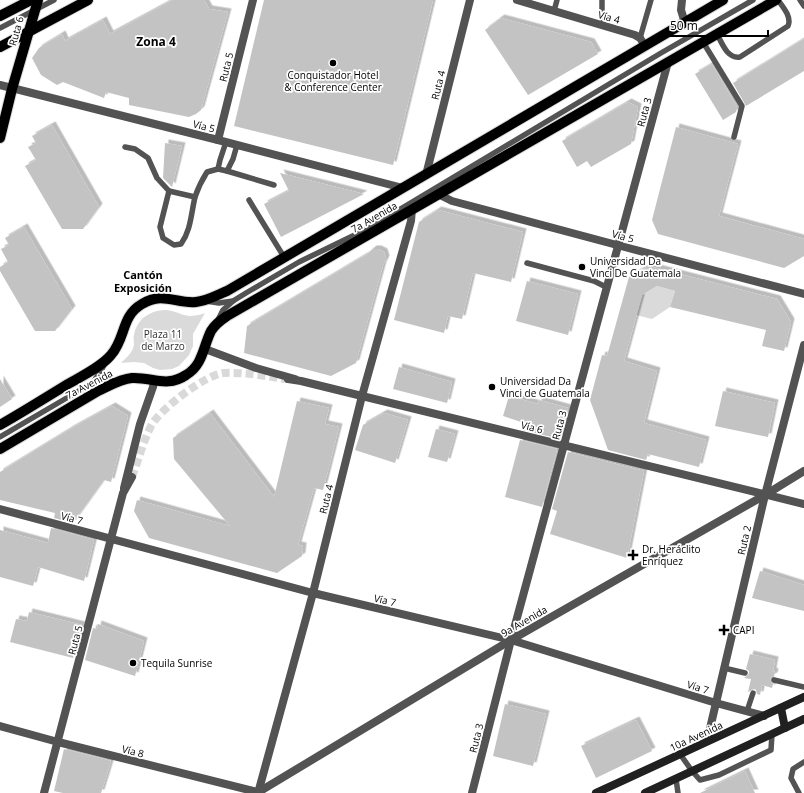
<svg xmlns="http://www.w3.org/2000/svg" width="804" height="793" viewBox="0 0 804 793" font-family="'Open Sans',sans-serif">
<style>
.green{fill:#dadada}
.building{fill:#c3c3c3;filter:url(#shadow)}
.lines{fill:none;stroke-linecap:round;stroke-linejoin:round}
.minor-tunnel{stroke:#d9d9d9;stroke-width:8;stroke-dasharray:8 4;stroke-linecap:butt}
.primary-casing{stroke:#dbdbdb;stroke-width:12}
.service{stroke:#535353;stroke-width:5.5}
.pedestrian{stroke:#535353;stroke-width:8}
.minor{stroke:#535353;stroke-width:8}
.secondary{stroke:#202020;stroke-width:8}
.primary{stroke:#000;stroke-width:10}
.poi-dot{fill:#000;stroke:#fff;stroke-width:1.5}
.labels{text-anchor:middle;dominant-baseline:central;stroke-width:3.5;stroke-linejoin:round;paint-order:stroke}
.street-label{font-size:10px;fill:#000;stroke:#fff}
.poi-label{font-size:10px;fill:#000;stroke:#fff;text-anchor:start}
.park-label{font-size:10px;fill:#313131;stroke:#fff}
.neighbourhood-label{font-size:11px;font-weight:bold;fill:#000;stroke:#fff}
.quarter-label{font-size:12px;font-weight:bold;fill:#000;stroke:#fff}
</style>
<defs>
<filter id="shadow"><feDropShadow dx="3.5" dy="-3.5" stdDeviation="0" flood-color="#0004"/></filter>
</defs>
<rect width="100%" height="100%" fill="#fff"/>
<g class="green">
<polygon points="657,286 675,291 670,307 652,319 636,315 642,295"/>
<path d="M 167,310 C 184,313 185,320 205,313 L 193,334 L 193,346 L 189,355 L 179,366 L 172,369 L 160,370 L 153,368 L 144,363 L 134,362 L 121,363 C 126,358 133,352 134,345 C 134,341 133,338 134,335 C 137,318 151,310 167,310 Z"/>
</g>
<g class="building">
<polygon points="173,0 204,0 209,9 228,12 201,110 196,114 189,117 129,105 129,98 106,92 104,98 63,82 57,85 41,75 32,58 39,48 62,34 65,41 103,20 110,34"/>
<polygon points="264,0 433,0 393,165 234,126"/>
<polygon points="501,18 591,42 598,54 528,95 485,30"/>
<polygon points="804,39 804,71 746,106 733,83"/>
<polygon points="712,64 737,107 736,112 723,120 695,74"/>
<polygon points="628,102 638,107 631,144 591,167 587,161 577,167 562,141"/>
<polygon points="52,125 99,207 83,229 62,229 25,166 36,160 28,147 36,143 32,136"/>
<polygon points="676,127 738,144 719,216 804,239 804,256 784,268 658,234 652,220"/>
<polygon points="165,143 182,146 172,187 163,178"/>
<polygon points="280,173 364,194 281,237 264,204 289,191"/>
<polygon points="438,210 523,232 511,282 473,273 462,319 448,316 444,333 394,320 419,222"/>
<polygon points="24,227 72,309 55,331 35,331 0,271 0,267 8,262 1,249 9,245 5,238"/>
<polygon points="373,249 378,249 384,252 386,259 383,265 356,363 331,376 244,353 247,326 366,255"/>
<polygon points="649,266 777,299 791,322 784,351 762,346 766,330 670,307 675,291 657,286 642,295 624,361 657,371 644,423 706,440 699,467 648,454 646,460 608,450 590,400 602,355 607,356 629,277"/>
<polygon points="527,281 578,294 568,335 516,321"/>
<polygon points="399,367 452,382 447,403 393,389"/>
<polygon points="0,379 12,399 0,407"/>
<polygon points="723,391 775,403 768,437 715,426"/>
<polygon points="509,396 538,404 539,400 568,408 560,439 522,430 524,423 503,416"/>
<polygon points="297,401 329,408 325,424 339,427 323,490 314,488 298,545 303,546 302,556 277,573 149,538 134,511 137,500 230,526 174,459 173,438 210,413 274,497"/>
<polygon points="112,406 128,416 111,482 104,480 73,523 54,518 55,513 0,500 0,472 72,428"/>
<polygon points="384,413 408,420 395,463 355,450 363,425"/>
<polygon points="436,429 455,434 447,462 428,457"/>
<polygon points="520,440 557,449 542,507 505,497"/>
<polygon points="568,452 644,471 627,558 550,534 557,511 552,509"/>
<polygon points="51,528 94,540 84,581 38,567 33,586 0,577 0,530 48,543"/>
<polygon points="760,571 804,585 804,611 752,598"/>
<polygon points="29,612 82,625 73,658 10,642 16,619 27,621"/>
<polygon points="98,624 144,641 135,676 85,660 93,628 97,629"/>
<polygon points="750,654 775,660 773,671 775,672 774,676 771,677 770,679 773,684 772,688 762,685 760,695 757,694 756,690 754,689 748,692 751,679 744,678 749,674 749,671 746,669"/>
<polygon points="505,704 546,714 533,766 493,756"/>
<polygon points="636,720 652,751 596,778 581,746"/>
<polygon points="64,749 111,761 101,793 63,793 54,791"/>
<polygon points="745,771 755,793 700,793"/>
</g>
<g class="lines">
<path class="minor-tunnel" d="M 132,477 C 138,461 143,442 151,426 C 159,410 206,374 224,373 C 244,372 265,376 285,379"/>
<g class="primary-casing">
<g id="primary">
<polyline points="0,16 31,0"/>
<polyline points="0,47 88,0"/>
<polyline points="0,138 12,89 38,0"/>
<path d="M 0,425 C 23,412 45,398 68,384 C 82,376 101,367 111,355 C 126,338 121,316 142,304 C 163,291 176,304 196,302 C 207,301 217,295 227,291 L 723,0"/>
<path d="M 0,449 L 98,391 C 109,386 120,379 132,378 C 152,377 167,388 186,375 C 203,365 203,347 211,331 C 215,324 221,320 227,316 L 776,0"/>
</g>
</g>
<g class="service">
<polyline points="602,0 602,25"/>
<polyline points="800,0 804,6"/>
<polyline points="554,11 557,0"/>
<polyline points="0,28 54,0"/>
<path d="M 717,34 C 722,43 727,59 740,57 L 788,26 C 792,17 783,7 778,0"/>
<polyline points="640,38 651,0"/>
<polyline points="703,42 742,106 734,137"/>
<path d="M 125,147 L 135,149 L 148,158 L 157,178 L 169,191 L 160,227 L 163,238 L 174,245 L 181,244 C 191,230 191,214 195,197 C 198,188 202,180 207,172 L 218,169 L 227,171 L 274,185"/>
<polyline points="218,169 220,160 226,142"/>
<polyline points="227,171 233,159 237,145"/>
<polyline points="169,191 195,197"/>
<polyline points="249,200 284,257"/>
<polyline points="527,263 594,281 606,287"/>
<polyline points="206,301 219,303 233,301"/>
<polyline points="218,320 223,310 233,301 246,293 299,262 367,229 661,53 753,0"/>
<polyline points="94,381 102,369 105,363"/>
<polyline points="0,437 94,382 102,380 116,381"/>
<polyline points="724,668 745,673"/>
<polyline points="774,680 804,687"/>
<polyline points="747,711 753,693"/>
<polyline points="680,754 692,771 700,780 719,775 771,750 772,734"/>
<polyline points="676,779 678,793"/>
<polyline points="799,793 791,778 793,769 804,762"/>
</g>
<g class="pedestrian">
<polyline points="617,245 804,294"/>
<polyline points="205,349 256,368 295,379"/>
<polyline points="124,488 140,424 153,387 154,381"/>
</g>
<g class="minor">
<polyline points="517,0 635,35 640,38 645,46"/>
<polyline points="682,0 681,10 685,23"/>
<polyline points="0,85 218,140 403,188"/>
<polyline points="218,140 253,0"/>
<polyline points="426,175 470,0"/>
<polyline points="438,194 452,201 617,245"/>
<polyline points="288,379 301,381 362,396 804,504"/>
<polyline points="0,509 313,593 511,640 716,703 764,716"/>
<polyline points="0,726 58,742 261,793"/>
<polyline points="707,741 765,495 804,345"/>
<polyline points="44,793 123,493 132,477"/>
<polyline points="257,793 511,640 765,495 804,471"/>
<polyline points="258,793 313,593 362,396 411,221 412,209"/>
<polyline points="472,793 511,640 668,62"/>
</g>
<g class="secondary">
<polyline points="781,708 785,728"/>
<polyline points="596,793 804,697"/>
<polyline points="645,793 804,719"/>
</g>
<use href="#primary" class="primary"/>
</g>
<g class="poi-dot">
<circle cx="333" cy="63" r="4"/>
<circle cx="582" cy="267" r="4"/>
<circle cx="492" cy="387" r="4"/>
<path d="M631 549h4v4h4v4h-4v4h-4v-4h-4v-4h4z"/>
<path d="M722 624h4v4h4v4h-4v4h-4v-4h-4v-4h4z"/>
<circle cx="133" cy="663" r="4"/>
</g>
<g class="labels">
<g class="street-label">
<text transform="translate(609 17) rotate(16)">Vía 4</text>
<text transform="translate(16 31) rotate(-74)">Ruta 6</text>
<text transform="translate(226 67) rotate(-76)">Ruta 5</text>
<text transform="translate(438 85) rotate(-76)">Ruta 4</text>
<text transform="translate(644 112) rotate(-75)">Ruta 3</text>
<text transform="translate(204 126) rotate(14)">Vía 5</text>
<text transform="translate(374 217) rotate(-30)">7a Avenida</text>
<text transform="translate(623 236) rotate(15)">Vía 5</text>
<text transform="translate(89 384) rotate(-28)">7a Avenida</text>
<text transform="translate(559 425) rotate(-75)">Ruta 3</text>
<text transform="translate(532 427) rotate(14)">Vía 6</text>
<text transform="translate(326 499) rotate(-76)">Ruta 4</text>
<text transform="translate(72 518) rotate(15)">Vía 7</text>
<text transform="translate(744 540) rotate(-77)">Ruta 2</text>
<text transform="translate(385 600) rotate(13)">Vía 7</text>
<text transform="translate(524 621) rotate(-30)">9a Avenida</text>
<text transform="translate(75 640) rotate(-75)">Ruta 5</text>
<text transform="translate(698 687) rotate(17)">Vía 7</text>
<text transform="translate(696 736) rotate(-25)">10a Avenida</text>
<text transform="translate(476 738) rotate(-76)">Ruta 3</text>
<text transform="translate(133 751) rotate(14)">Vía 8</text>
</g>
<g class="poi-label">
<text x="333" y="75" text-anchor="middle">Conquistador Hotel<tspan x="333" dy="12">&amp; Conference Center</tspan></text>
<text x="590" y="261">Universidad Da<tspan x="590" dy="12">Vinci De Guatemala</tspan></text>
<text x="500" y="381">Universidad Da<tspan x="500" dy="12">Vinci de Guatemala</tspan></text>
<text x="642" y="549">Dr. Heráclito<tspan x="642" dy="12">Enríquez</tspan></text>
<text x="733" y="630">CAPI</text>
<text x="141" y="663">Tequila Sunrise</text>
</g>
<g class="park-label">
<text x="163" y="334">Plaza 11<tspan x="163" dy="12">de Marzo</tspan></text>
</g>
<g class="neighbourhood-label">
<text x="143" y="274">Cantón<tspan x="143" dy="13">Exposición</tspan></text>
</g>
<g class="quarter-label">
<text x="156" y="41">Zona 4</text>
</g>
</g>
<path d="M664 30v6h104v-6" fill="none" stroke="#000000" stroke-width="2"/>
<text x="670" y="30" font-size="12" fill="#000000" stroke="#ffffff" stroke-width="3" paint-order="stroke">50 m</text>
</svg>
